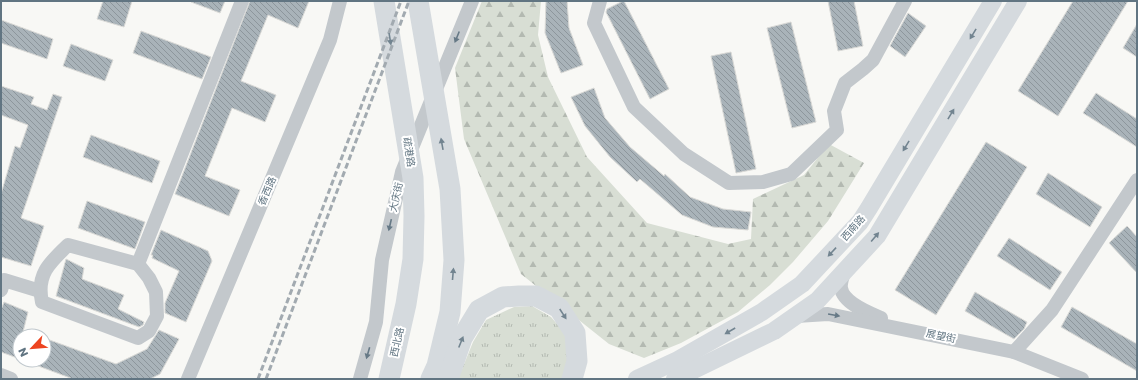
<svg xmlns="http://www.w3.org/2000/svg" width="1138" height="380" viewBox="0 0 1138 380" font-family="Poppins,'Noto Sans SC',sans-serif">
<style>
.grass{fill:url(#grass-tufts)}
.forest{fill:url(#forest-firs)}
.building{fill:url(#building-back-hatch);stroke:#dadad7}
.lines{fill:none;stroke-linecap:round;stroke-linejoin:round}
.minor{stroke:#c3c8cc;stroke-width:14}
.major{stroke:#d5dade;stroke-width:18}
.highway{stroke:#d5dade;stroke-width:21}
.rail{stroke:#a2aab0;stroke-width:3;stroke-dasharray:6 3;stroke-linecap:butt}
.oneway{fill:#728490}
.oneway2{fill:#667986}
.labels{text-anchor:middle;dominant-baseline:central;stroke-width:4;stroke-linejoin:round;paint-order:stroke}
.street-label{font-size:10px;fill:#617582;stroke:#fff}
</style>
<defs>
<pattern id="grass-tufts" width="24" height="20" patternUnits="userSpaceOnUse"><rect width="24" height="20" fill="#d8ded4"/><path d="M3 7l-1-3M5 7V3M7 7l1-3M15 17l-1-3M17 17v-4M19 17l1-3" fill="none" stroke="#b3b9b1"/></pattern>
<pattern id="forest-firs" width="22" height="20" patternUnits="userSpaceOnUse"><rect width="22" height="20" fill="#d8ded4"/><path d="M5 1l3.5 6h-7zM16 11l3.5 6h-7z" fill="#b3b9b1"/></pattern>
<pattern id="building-back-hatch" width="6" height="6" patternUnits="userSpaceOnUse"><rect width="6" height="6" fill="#a9b3b9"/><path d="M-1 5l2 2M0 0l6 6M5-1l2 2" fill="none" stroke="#8d969c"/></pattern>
</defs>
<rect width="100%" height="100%" fill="#f8f8f5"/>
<polygon class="grass" points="532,306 551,317 564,332 570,354 564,379 458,379 473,342 486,320 514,307"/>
<polygon class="forest" points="482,1 541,1 538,35 548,77 587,157 647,223 728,244 751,239 753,199 804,175 829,144 864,163 828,221 793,262 770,285 738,312 681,343 644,358 609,344 521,274 464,139 455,68"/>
<g class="building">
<polygon points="103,1 132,1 124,27 97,19"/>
<polygon points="191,1 225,1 220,13 191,2"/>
<polygon points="250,1 309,1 298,28 268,15 241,81 276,95 265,122 232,108 205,176 240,190 229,216 175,194"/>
<polygon points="546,1 567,1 569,28 583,65 561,73 545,33"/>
<polygon points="623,1 624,1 669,89 650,99 606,12 607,9"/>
<polygon points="828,1 854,1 863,46 838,51"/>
<polygon points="1073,1 1128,1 1058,116 1018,91"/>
<polygon points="908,13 926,26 905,57 890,46"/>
<polygon points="1,20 53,39 47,59 1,43"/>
<polygon points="791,22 816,122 792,128 767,28"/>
<polygon points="1137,24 1137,57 1123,48"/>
<polygon points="141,31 211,57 202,79 133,53"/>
<polygon points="71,44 113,60 105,81 63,66"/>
<polygon points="731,52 756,169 736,173 711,56"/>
<polygon points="1,86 34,97 31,104 47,110 53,94 62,97 21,218 44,226 31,266 1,257 1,194 15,146 20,148 28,125 1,115"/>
<polygon points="594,88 605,118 630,147 664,176 665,174 690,197 723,209 751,212 748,230 713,227 682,215 640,179 637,182 610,157 585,126 571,97"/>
<polygon points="1096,93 1137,119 1137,147 1083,113"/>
<polygon points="91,135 160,161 152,183 83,157"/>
<polygon points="986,142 1027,167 936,315 895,290"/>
<polygon points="1048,173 1102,207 1090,227 1036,194"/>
<polygon points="87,201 145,222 135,249 78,228"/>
<polygon points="1127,226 1137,237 1137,273 1109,243"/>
<polygon points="161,230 208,251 212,261 186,322 165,313 165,303 179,271 152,258 153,255 151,255"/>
<polygon points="1009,238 1062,272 1050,290 997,256"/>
<polygon points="66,259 84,268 82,279 124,295 118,309 144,322 143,325 139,327 56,296"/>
<polygon points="975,292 1027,322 1024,329 1014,339 965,311"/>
<polygon points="4,302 28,312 22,336 20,336 20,359 1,352 1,310"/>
<polygon points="1072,307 1137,344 1137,371 1061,327"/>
<polygon points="159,330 179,339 160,374 150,379 73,379 25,361 26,360 44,360 44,338 116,364 147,349"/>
</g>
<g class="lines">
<g class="minor">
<polyline points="600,1 594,23 634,107 684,154 729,183 763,182 791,174 837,130 834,111 845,83 863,69 873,60 905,1"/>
<path d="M 68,245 L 138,264 L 149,278 L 156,292 L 157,316 L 149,331 L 138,338 L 42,302 C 36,275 49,263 68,245 Z"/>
<polyline points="138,264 242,1"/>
<path d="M 844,272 C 843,276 840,283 841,288 C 843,303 869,313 881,318"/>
<polyline points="1,290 4,280 40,291"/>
<polyline points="796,316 828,314 1014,352 1082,379"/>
<polyline points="1014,352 1052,310 1137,180"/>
<polyline points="1,375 11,379"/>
<polyline points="188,379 330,40 340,1"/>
<polyline points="360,379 376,322 382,260 402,172 472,1"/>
</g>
<g class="major">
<polyline points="637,379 676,361 762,312 802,284 860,222 869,208 993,1"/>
<polyline points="675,379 774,331 817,301 877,236 1018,1"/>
</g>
<g class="highway">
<polyline points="384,1 413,178 414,216 413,259 406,304 389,379"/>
<polyline points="418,1 450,189 454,260 450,312 437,366 431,379"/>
<polyline points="448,379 462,338 479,310 503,297 519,296 536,296 559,308 575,333 577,361 572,379"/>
</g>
<g class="rail">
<polyline points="258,379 401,1"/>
<polyline points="266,379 409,1"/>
</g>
</g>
<defs><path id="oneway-solid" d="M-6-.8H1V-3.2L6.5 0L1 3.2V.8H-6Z"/></defs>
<g class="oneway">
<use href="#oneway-solid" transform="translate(973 34) rotate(121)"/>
<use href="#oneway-solid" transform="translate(390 39) rotate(81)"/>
<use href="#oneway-solid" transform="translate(951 114) rotate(-59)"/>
<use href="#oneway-solid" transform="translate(442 144) rotate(-100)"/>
<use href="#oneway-solid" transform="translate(906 146) rotate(121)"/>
<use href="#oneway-solid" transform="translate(875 237) rotate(-50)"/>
<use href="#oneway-solid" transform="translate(832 252) rotate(133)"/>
<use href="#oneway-solid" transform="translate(453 274) rotate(-85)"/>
<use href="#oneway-solid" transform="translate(563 314) rotate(57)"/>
<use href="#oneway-solid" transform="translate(730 331) rotate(150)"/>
<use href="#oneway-solid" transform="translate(461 342) rotate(-68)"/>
</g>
<g class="oneway2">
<use href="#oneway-solid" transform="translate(457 37) rotate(112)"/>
<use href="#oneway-solid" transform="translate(390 225) rotate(103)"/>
<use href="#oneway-solid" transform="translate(834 315) rotate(10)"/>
<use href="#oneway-solid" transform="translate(368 353) rotate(106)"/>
</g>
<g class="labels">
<g class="street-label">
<text transform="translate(409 152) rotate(81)">疏港路</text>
<text transform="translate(267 191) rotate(-67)">香西路</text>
<text transform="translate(396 197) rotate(-77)">大庆街</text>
<text transform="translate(853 228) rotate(-49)">西南路</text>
<text transform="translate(941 336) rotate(12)">展望街</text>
<text transform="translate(397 342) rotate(-77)">西北路</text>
</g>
</g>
<rect width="1138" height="380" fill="none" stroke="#617582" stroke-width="4"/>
<g transform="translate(32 348) rotate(244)"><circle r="19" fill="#ffffff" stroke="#c0c8cd"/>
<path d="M0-3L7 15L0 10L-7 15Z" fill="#ed4420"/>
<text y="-6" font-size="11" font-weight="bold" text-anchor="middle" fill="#617582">N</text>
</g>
</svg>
